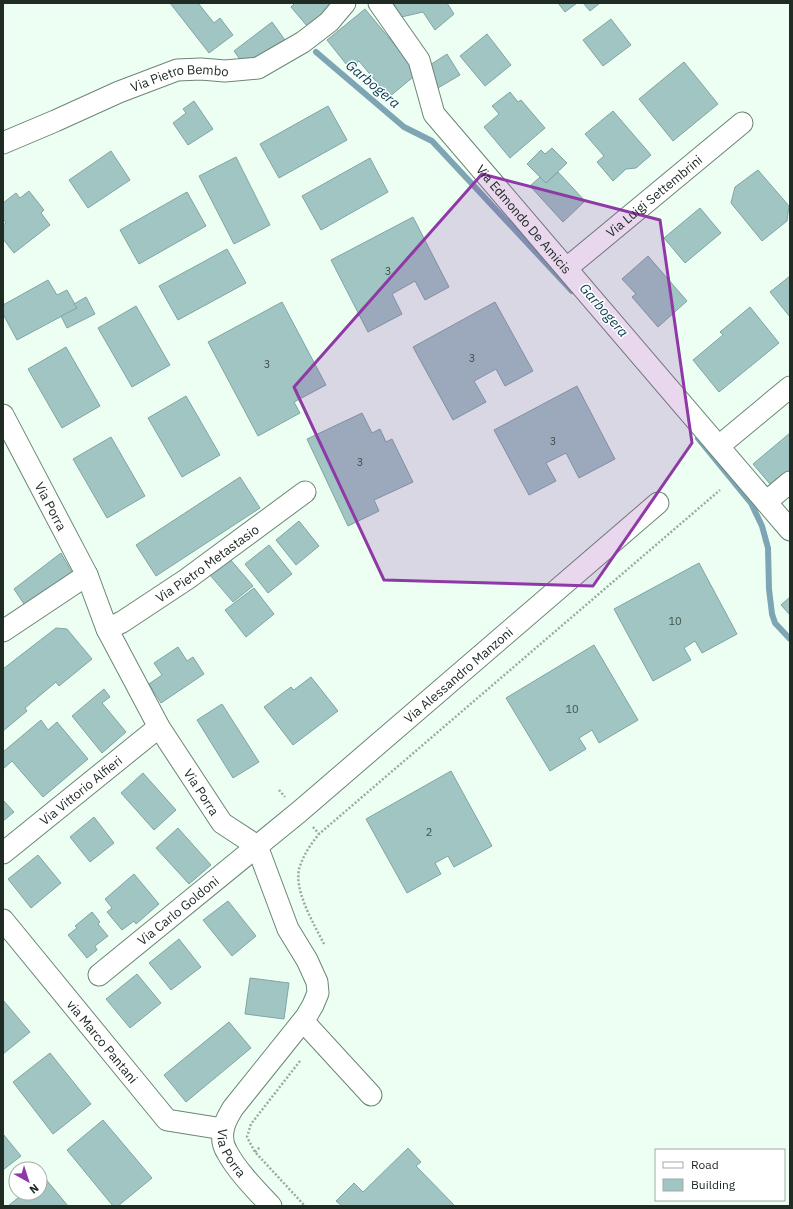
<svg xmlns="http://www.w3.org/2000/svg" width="793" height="1209" viewBox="0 0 793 1209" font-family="'IBM Plex Sans',sans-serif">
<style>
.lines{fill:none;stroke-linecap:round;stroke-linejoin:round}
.stream{stroke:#7ea5b3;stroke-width:6}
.building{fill:#a0c5c2;stroke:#80a5a2}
.minor-casing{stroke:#6b8675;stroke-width:23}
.path{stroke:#9baaa0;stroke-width:2.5;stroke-dasharray:2 2;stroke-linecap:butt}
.minor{stroke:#fff;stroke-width:21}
.marked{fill:#8e39a6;fill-opacity:0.2;stroke:#8e39a6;stroke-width:3;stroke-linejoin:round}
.labels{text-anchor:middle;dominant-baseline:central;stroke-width:3;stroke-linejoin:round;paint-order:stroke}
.number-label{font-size:11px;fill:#40524c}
.street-label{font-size:13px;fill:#202b24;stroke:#fff}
.water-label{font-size:14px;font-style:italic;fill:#003d4d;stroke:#fff}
</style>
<rect width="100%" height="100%" fill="#edfff3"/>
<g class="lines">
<g class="stream">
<polyline points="316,52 404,127 432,141 572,291"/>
<polyline points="698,438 751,503 762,526 768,548 769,589 772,614 775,623 790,639"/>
</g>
</g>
<g class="building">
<polygon points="170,3 198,3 214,23 220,18 233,35 209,53"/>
<polygon points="295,3 309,3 310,4 311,3 333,3 317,25 307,26 291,7"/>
<polygon points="394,3 447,3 454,14 435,30 423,12 397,18"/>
<polygon points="558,3 577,3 565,12"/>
<polygon points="583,3 600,3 590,11"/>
<polygon points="365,9 418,73 389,97 359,61 350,69 327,40"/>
<polygon points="611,19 631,45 603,66 583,40"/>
<polygon points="272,22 285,40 258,61 255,57 244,65 234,51"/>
<polygon points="487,34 511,65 485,86 460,56"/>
<polygon points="447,54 460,75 438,88 430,65"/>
<polygon points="684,62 718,104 673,141 639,99"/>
<polygon points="510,92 518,102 521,100 545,128 510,158 484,127 499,114 492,106"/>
<polygon points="194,101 213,129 188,145 173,123 186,113 183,109"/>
<polygon points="328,106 347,140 279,178 260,144"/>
<polygon points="613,111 651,155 636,168 626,169 613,181 597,162 604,156 585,134"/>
<polygon points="552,148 567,163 546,183 527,164 541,150 545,154"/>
<polygon points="111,151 130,180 88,208 69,180"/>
<polygon points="236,157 270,225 234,244 199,176"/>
<polygon points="370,158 388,192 321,230 302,196"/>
<polygon points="758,170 789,206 787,221 762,241 731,203 735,187"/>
<polygon points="558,172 585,201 563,222 530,186 540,177 546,183"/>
<polygon points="29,191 44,210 41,213 50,225 14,253 3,239 3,225 6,223 3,219 3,203 16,193 20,198"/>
<polygon points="187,192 206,226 139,264 120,230"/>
<polygon points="700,208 721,233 685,263 664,238"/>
<polygon points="413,217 449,287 425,300 415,281 392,294 402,314 368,332 331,260"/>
<polygon points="227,249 246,283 178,320 159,286"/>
<polygon points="648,256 687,301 658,327 632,297 636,294 622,279"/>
<polygon points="790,276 790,317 770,292"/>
<polygon points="48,280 57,295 67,290 77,308 17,340 3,314 3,305"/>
<polygon points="86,297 95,314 67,328 61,316 77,308 74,304"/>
<polygon points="282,302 326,385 294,402 300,413 258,436 208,342"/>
<polygon points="495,302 533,371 505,386 496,369 474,381 486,402 453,420 413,347"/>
<polygon points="136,306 170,365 132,387 98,328"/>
<polygon points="750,307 779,343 719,392 693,360 723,335 720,332"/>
<polygon points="66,347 100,406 62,428 28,369"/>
<polygon points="577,386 615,459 579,478 566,453 546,463 556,481 529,495 494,430"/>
<polygon points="186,396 220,455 182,477 148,418"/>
<polygon points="362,413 372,433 380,429 386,442 392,439 413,482 374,500 379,511 348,526 307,439"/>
<polygon points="790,433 790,477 775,490 753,464"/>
<polygon points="111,437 145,496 107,518 73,459"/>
<polygon points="240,477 260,508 156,576 136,545"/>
<polygon points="299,521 319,546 296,565 276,540"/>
<polygon points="269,545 292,574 268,593 245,564"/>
<polygon points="61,553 74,576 28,610 14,589"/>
<polygon points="229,558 253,586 233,602 210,575"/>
<polygon points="699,563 737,634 702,653 695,641 684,648 691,660 653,681 614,609"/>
<polygon points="254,588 274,614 246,637 225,610"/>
<polygon points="790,597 790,615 781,605"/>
<polygon points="56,628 67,629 92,659 59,686 56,682 25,708 27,711 3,731 3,669"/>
<polygon points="594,645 638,720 599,743 592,730 579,738 586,749 550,771 506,698"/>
<polygon points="178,647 187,661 193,657 204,674 161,703 149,684 162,675 154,663"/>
<polygon points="311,677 338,711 293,745 264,707 291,687 294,690"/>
<polygon points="104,689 110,697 102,703 126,732 102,753 72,716"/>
<polygon points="222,704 259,762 233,778 197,720"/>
<polygon points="41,720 48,730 57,722 88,759 43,797 12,761 3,769 3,752"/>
<polygon points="451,771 492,846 454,867 448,856 435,863 441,874 407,893 366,819"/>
<polygon points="143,773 176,810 154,830 121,793"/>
<polygon points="3,800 14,812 3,821"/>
<polygon points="94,817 114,843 90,862 70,837"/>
<polygon points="178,828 211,865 189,884 156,848"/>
<polygon points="38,855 61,883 31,908 8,879"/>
<polygon points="134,874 159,904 136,924 134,921 122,930 107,912 112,908 105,899"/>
<polygon points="228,901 256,936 232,956 203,920"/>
<polygon points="92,912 100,922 98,924 108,936 95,946 97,950 87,958 68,935 77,928 75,926"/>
<polygon points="179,939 201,967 171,990 149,963"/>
<polygon points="137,974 161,1003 130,1028 106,999"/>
<polygon points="250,978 289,983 284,1019 245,1014"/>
<polygon points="3,1000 30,1032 3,1054"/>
<polygon points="229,1022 251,1048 186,1102 164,1075"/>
<polygon points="50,1053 91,1104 53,1134 13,1082"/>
<polygon points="103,1120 152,1178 118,1206 113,1206 67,1150"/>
<polygon points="3,1134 21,1156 3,1170"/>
<polygon points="408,1148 421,1162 416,1166 455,1206 342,1206 336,1201 354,1183 363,1192"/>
<polygon points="44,1177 68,1206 8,1206 24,1193 40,1193 40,1180"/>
</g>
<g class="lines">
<g class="minor-casing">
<g id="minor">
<path id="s1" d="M 379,3 L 419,60 L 434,114 L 790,530"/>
<path id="s2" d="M 3,143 L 55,121 L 119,92 L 177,70 L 201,69 L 225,71 L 258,68 L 303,42 L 329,22 L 345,3"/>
<path id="s3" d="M 567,268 L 742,123"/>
<path id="s4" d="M 3,415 L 87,575 L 107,629 L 159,727 L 222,823 L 257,846 L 288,929 L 307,960 L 317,982 L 318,993 L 313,1005 L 306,1017 L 233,1108 C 229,1115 224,1122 223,1131 C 222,1138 223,1146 227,1152 C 237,1171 256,1190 271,1206"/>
<polyline points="719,446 790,387"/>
<polyline points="766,502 790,482"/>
<path id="s5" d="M 107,629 L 122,622 L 187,579 L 305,492"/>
<polyline points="3,631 87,575"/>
<path id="s6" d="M 3,853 L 159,727"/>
<path id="s7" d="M 3,920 L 167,1120 L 223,1129"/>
<path id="s8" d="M 99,975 L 299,812 L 658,503"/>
<polyline points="303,1021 371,1095"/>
</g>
</g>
<g class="path">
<polyline points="279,790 285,797"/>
<polyline points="313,827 319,834"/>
<path d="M 324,944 C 314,924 292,888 300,866 C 304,854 311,844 319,834 L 720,490"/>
<polyline points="300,1061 251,1124 247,1137 255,1152 305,1206"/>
<polyline points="255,1152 260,1147"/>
</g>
<use href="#minor" class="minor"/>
</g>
<path class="marked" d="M 482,174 L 660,220 L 692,443 L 593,586 L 384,580 L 294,387 Z"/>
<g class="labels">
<g class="number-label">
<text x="388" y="271">3</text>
<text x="472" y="358">3</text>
<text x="267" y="364">3</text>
<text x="553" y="441">3</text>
<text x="360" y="462">3</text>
<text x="675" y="621">10</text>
<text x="572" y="709">10</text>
<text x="429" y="832">2</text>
</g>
<g class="street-label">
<text stroke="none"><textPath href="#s2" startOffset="190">Via Pietro Bembo</textPath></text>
<text stroke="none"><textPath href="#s3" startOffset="113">Via Luigi Settembrini</textPath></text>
<text stroke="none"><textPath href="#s1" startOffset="264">Via Edmondo De Amicis</textPath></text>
<text stroke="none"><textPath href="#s4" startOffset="103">Via Porra</textPath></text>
<text stroke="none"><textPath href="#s5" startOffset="120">Via Pietro Metastasio</textPath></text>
<text stroke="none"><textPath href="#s8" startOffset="468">Via Alessandro Manzoni</textPath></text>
<text stroke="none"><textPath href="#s6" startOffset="100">Via Vittorio Alfieri</textPath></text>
<text stroke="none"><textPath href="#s4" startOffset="427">Via Porra</textPath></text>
<text stroke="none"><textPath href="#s8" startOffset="102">Via Carlo Goldoni</textPath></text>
<text stroke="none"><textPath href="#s7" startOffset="157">via Marco Pantani</textPath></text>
<text stroke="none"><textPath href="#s4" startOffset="859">Via Porra</textPath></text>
</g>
<g class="water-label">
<text transform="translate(373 84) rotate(40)">Garbogera</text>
<text transform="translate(604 310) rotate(49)">Garbogera</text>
</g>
</g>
<rect width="793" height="1209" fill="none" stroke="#202b24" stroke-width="8"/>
<rect x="655" y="1149" width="130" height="52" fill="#ffffff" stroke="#a6aaa7"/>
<rect x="663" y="1162" width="20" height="6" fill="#ffffff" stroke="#a6aaa7"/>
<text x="691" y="1169" font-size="12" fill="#202b24">Road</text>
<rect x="663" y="1179" width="20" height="12" fill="#a0c5c2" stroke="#a6aaa7"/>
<text x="691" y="1189" font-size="12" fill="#202b24">Building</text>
<g transform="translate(28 1181) rotate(141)"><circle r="19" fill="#ffffff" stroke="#a6aaa7"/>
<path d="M0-3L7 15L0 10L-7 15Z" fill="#8e39a6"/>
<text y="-6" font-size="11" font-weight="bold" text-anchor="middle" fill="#202b24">N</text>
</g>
</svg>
